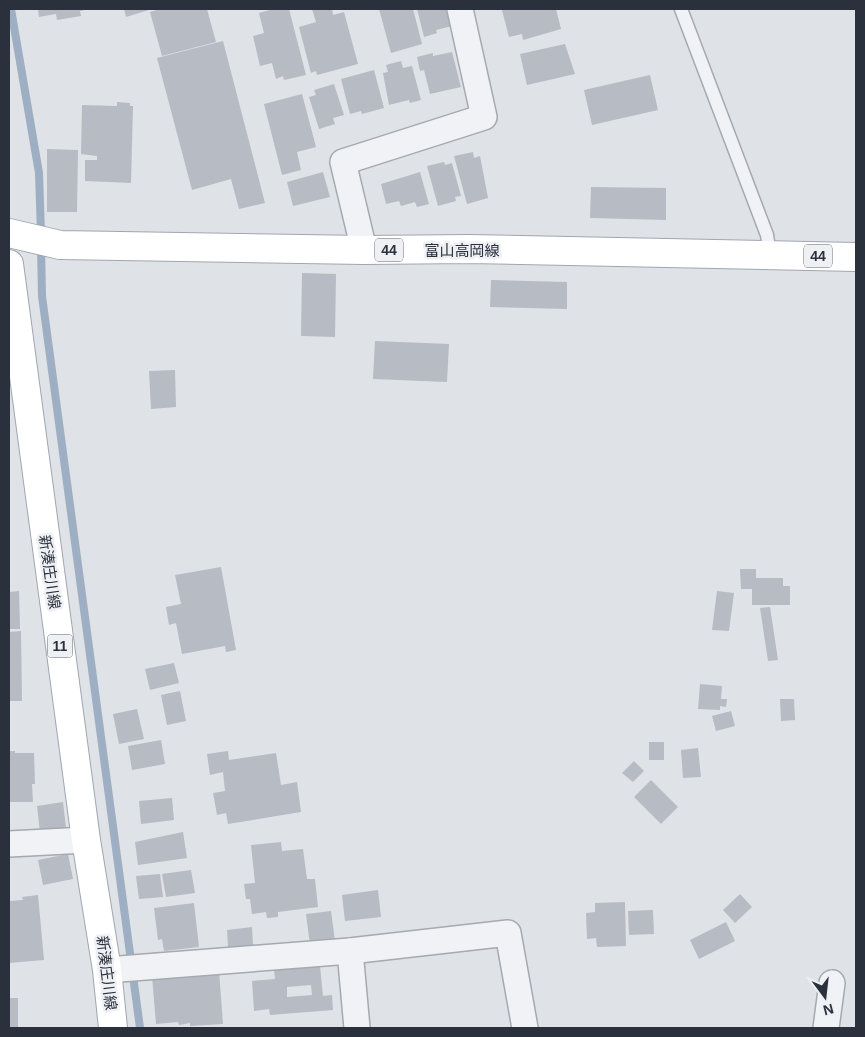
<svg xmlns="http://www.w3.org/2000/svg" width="865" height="1037" viewBox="0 0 865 1037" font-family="Helvetica,'Noto Sans JP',sans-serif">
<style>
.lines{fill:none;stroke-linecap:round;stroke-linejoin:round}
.stream{stroke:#9eaec3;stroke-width:8}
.building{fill:#b7bbc3;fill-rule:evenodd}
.service-casing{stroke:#a5a9b0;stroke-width:15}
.minor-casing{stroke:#a5a9b0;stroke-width:28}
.primary-casing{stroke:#a0a6b1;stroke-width:30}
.service{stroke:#f1f2f5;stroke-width:12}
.minor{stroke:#f1f2f5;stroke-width:25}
.primary{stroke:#fff;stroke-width:28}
.labels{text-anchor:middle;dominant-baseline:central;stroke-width:5;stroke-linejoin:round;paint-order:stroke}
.shield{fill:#eef0f4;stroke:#656a73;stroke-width:1}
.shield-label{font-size:14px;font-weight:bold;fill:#2a303c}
.street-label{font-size:15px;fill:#2a303c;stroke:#eef0f4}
</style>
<rect width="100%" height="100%" fill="#dfe2e6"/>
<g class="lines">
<g class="stream">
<polyline points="11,9 39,173 41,234"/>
<polyline points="41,246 42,296 140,1028"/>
</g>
</g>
<g class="building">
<polygon points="38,9 85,9 85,10 80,11 81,16 57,20 56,14 39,17"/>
<polygon points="124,9 152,9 126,17"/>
<polygon points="160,9 207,9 216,42 162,56 150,12"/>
<polygon points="274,9 289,9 306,75 284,80 283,76 276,79 272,63 260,66 253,36 264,33 259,13"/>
<polygon points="312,9 332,9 333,15 344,12 358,64 317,75 316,71 311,73 299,27 316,22"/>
<polygon points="379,9 413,9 422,44 391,53"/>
<polygon points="417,9 448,9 452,26 436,30 437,33 424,37"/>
<polygon points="547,9 556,9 561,29 523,40 522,34 509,37 502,10"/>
<polygon points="223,41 265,203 239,209 231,179 192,190 157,58"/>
<polygon points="565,44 575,74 527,85 520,54"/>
<polygon points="452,52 461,87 430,94 424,70 420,71 417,57 433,53 433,56"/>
<polygon points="401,61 403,68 412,66 421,100 410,103 409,100 389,105 383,73 388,72 386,65"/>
<polygon points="374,70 384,108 362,114 361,111 350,114 341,79"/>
<polygon points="650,75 658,110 592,125 584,90"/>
<polygon points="334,84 344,115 333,118 335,124 319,129 309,97 316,95 314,90"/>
<polygon points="302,94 316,147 297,152 301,170 282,175 264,104"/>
<polygon points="117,102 130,103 130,106 133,106 131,183 85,181 85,160 97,160 97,156 81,154 82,105 117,106"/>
<polygon points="47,149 78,150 77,212 47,212"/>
<polygon points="473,152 474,158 480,156 488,198 467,204 454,156"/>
<polygon points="444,162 445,165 452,163 461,196 455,197 456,201 438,206 427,166"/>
<polygon points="323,172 330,197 293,206 287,182"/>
<polygon points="420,172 429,204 417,207 415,202 401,206 399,201 386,204 381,184"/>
<polygon points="591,187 666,188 666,220 590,218"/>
<polygon points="302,273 336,274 335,337 301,336"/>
<polygon points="491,280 567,282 567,309 490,307"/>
<polygon points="375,341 449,344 447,382 373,379"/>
<polygon points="175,370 176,407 151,409 149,371"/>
<polygon points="221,567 236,650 226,652 225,646 182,654 176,623 169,625 166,607 181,604 175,575"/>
<polygon points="740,569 756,569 756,578 783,578 783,586 790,586 790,605 752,605 752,589 741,589"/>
<polygon points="19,591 20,629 9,629 9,592"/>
<polygon points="717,591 734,593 729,631 712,630"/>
<polygon points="770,607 778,660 768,661 760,608"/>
<polygon points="21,631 22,701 9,701 9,632"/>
<polygon points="174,663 179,683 150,690 145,669"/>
<polygon points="700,684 722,686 721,699 727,699 726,707 720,706 720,710 698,709"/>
<polygon points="180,691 186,721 167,725 161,695"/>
<polygon points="780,699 794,699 795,720 781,721"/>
<polygon points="137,709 144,739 119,744 113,714"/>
<polygon points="731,711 735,726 716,731 712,716"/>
<polygon points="161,740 165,764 132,770 128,746"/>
<rect x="649" y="742" width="15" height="18"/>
<polygon points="698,748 701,777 683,778 681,750"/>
<polygon points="9,751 15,751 15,753 34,753 35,784 32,784 33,802 9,802"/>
<polygon points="228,751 229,760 276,753 281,785 297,782 301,812 228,824 226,813 217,815 213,793 225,791 223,772 210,775 207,754"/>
<polygon points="634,761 644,771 633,782 622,773"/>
<polygon points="651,780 678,807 661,824 634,797"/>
<polygon points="172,798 174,820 141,824 139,801"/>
<polygon points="63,802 66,828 40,832 37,806"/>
<polygon points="183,832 187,858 138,865 135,842"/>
<polygon points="281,842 282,851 303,849 307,879 315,879 318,907 278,912 278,917 267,918 266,912 252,914 250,899 246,899 244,884 255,883 251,845"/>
<polygon points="68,854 73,879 43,885 38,860"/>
<polygon points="191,870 195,893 166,897 162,874"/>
<polygon points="160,874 163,897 139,899 136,876"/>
<polygon points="378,890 381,917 345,921 342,895"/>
<polygon points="740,894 752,907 735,923 723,910"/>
<polygon points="38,895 44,960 9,963 9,901 23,900 22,897"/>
<polygon points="625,902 626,946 597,947 596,938 587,939 586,913 595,912 595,903"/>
<polygon points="194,903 199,947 164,951 162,939 158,940 154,908"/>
<polygon points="653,910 654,934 629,935 628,911"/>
<polygon points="331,911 335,941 310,945 306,914"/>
<polygon points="726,922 735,941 699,959 690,940"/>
<polygon points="252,927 253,946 228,947 227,930"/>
<path d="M 320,966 L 323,996 L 332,995 L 333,1010 L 270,1015 L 269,1009 L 254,1011 L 252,981 L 275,979 L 274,969 ZM 311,985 L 312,995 L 287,997 L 287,987 Z"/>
<polygon points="219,971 223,1024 190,1026 190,1023 179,1025 178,1022 156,1024 152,976"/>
<rect x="9" y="998" width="9" height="30"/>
</g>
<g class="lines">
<g class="service-casing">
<polyline id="service" points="681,9 767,235 770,254"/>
</g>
<g class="minor-casing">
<g id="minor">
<polyline points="364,250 343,162 484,117 460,9"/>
<polyline points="9,844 86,840"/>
<polyline points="107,970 350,951"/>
<polyline points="357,1028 350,951 508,933 525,1028"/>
<polyline points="826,1028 832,983"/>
</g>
</g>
<g class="primary-casing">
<g id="primary">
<polyline points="9,233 60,245 364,250 469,249 856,257"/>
<polyline points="9,264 86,840 107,970 113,1028"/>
</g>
</g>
<use href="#service" class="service"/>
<use href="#minor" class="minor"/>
<use href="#primary" class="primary"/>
</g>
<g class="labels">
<g class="shield">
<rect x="375" y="238.5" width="28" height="23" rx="4"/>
<rect x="804" y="244.5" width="28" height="23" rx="4"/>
<rect x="47.5" y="634.5" width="25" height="23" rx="4"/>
</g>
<g class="shield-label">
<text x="389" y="250">44</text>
<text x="818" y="256">44</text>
<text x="60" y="646">11</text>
</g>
<g class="street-label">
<text x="462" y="250">富山高岡線</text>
<text transform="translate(50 572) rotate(82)">新湊庄川線</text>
<text transform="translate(107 973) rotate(83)">新湊庄川線</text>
</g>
</g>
<rect width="865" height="1037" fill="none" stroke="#2a303c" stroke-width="20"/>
<g transform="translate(825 997) rotate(165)" stroke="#eef0f4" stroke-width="4" paint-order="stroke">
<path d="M0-4L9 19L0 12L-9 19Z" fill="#2a303c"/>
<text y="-8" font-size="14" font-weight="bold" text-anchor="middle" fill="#2a303c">N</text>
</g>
</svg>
